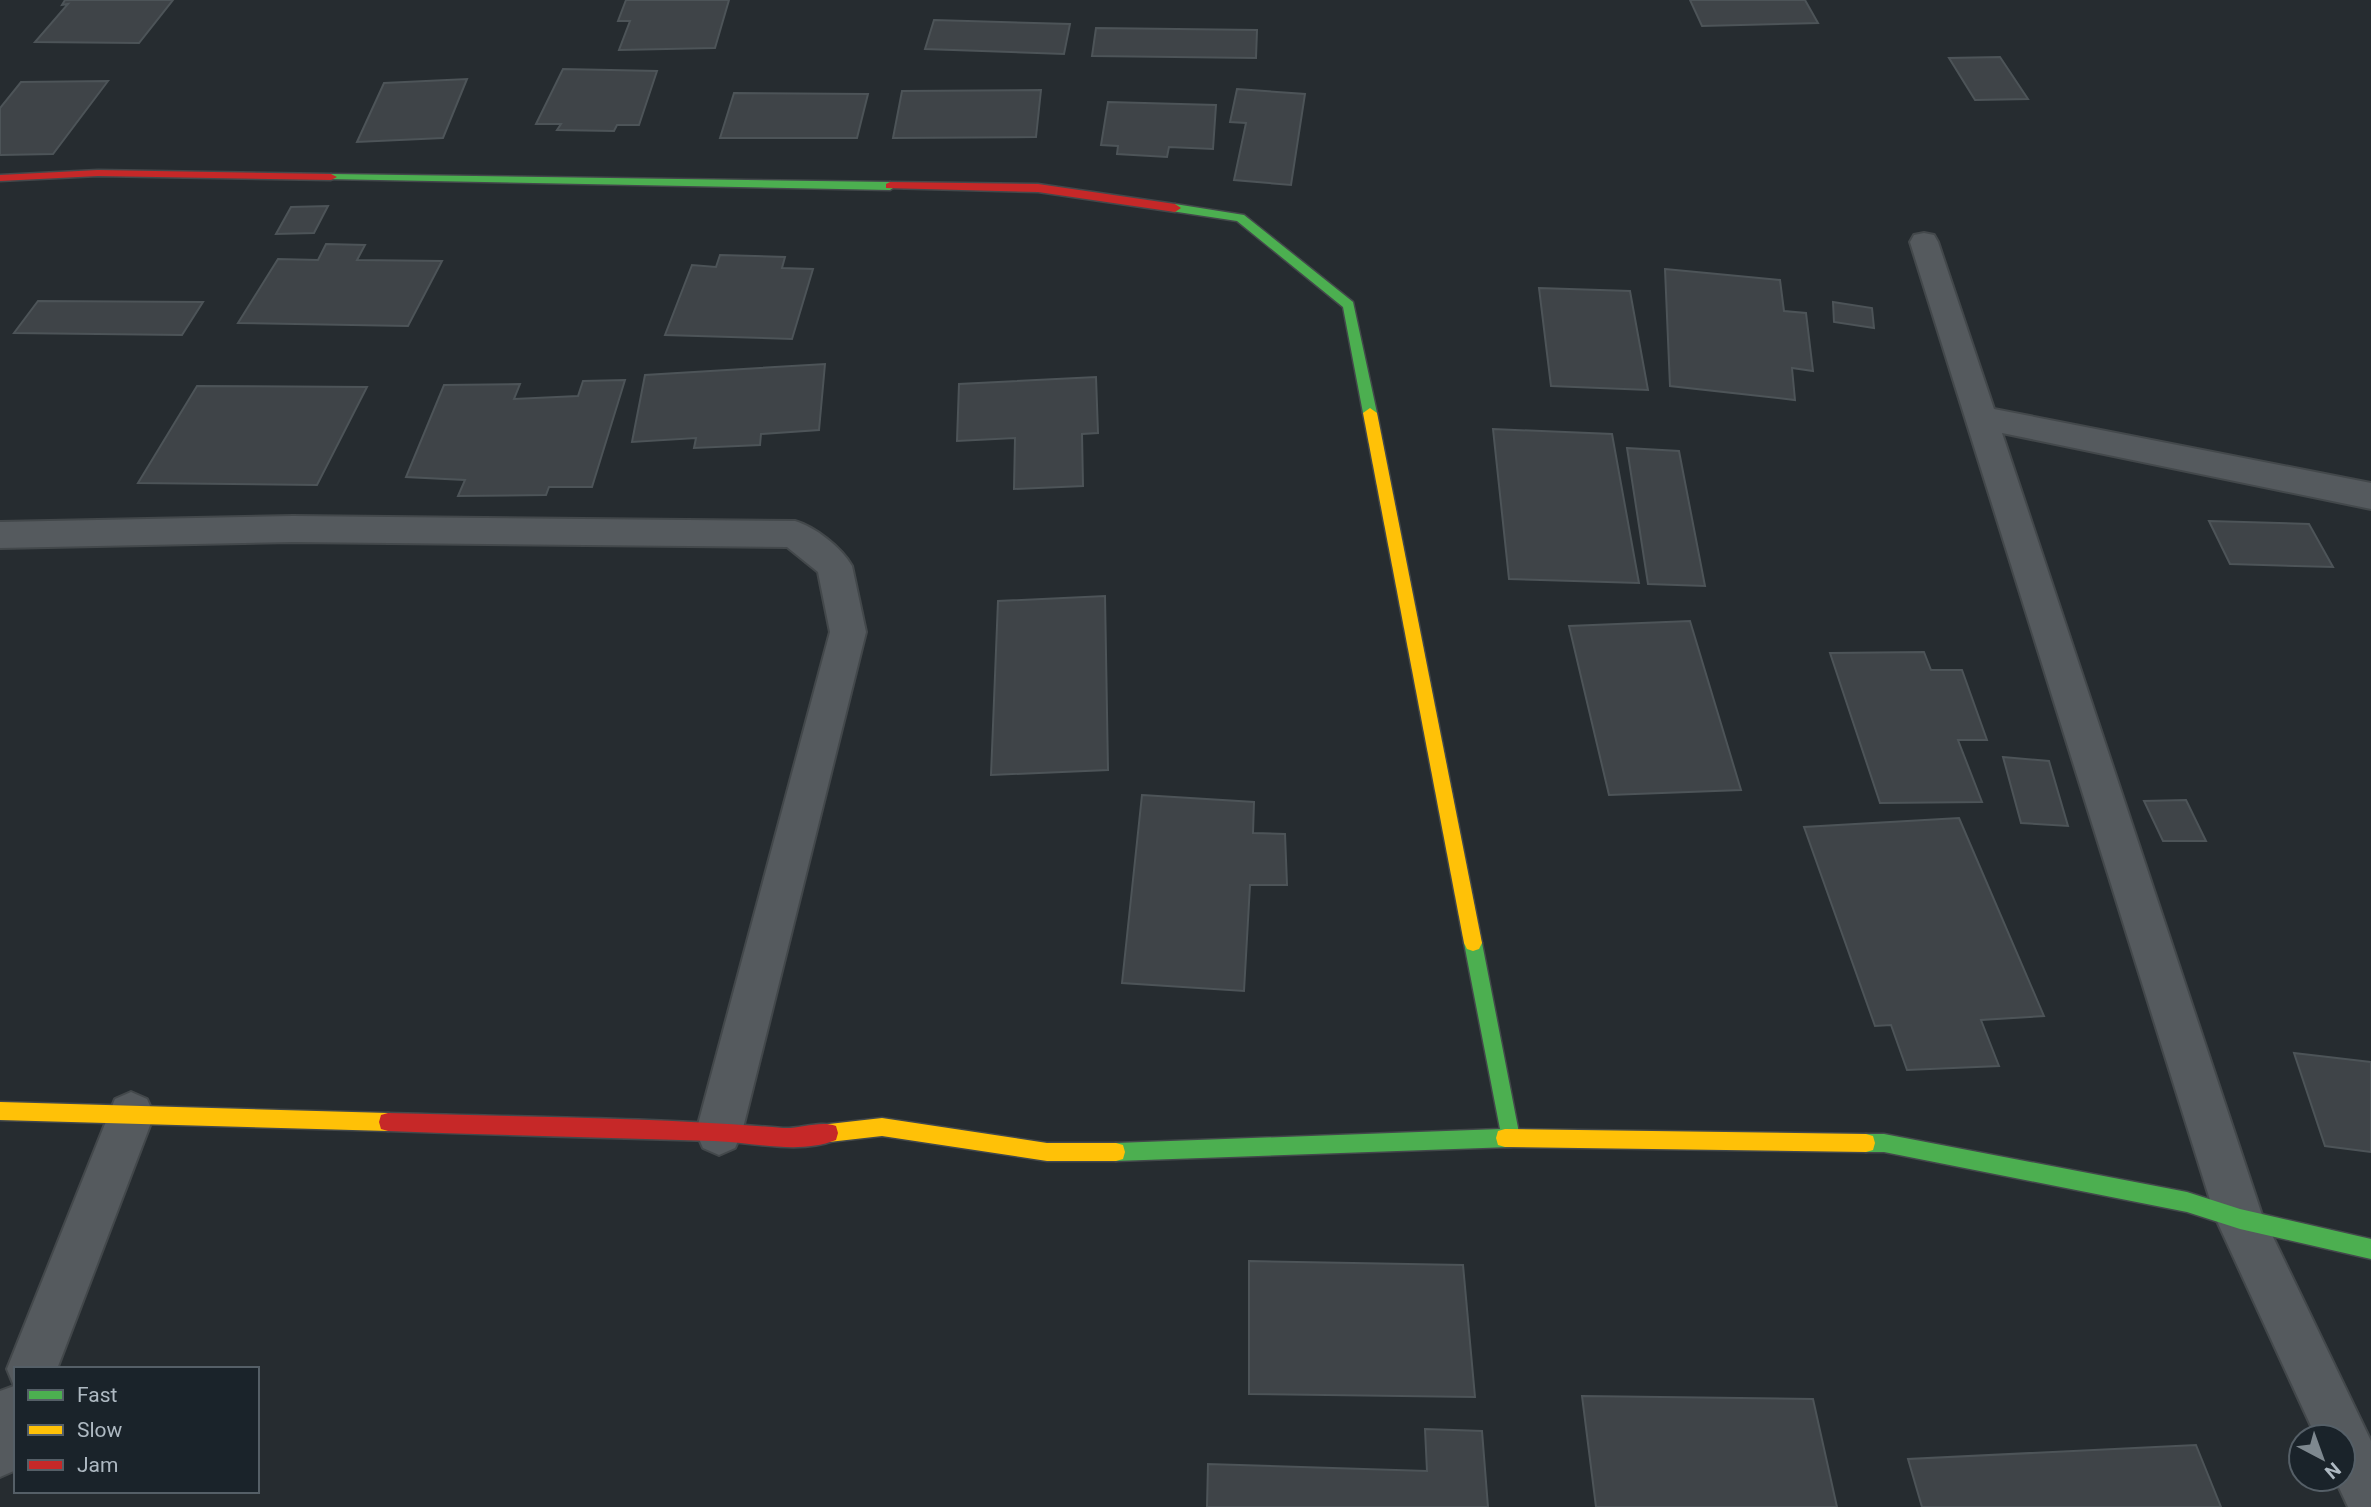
<svg xmlns="http://www.w3.org/2000/svg" width="2371" height="1507" font-family="Roboto,sans-serif">
  <style>
    .building { fill: #3f4448; stroke: #4d5458; stroke-width: 2 }
    .lines { fill: none; stroke-linecap: round; stroke-linejoin: round }
    .street-casing { stroke: #43484b; stroke-width: 4 }
    .fast-casing { stroke: #43484b; stroke-width: 3 }
    .slow-casing { stroke: #43484b; stroke-width: 3 }
    .jam-casing { stroke: #43484b; stroke-width: 3 }
    .street { fill: #555a5e; fill-rule: evenodd }
    .fast { fill: #4caf50; fill-rule: evenodd }
    .slow { fill: #ffc107; fill-rule: evenodd }
    .jam { fill: #c62828; fill-rule: evenodd }
  </style>
  <rect width="100%" height="100%" fill="#262c30"/>
  <g class="building">
    <path d="M 65,0 L 173,0 L 139,43 L 35,42 L 68,4 L 62,5 Z"/>
    <path d="M 626,0 L 729,0 L 715,48 L 619,50 L 630,21 L 618,21 Z"/>
    <path d="M 1690,0 L 1805,0 L 1818,23 L 1702,26 Z"/>
    <path d="M 934,20 L 1070,24 L 1064,54 L 925,49 Z"/>
    <path d="M 1096,28 L 1257,30 L 1256,58 L 1092,56 Z"/>
    <path d="M 2000,57 L 2028,99 L 1975,100 L 1949,58 Z"/>
    <path d="M 563,69 L 657,71 L 639,125 L 617,125 L 614,131 L 557,130 L 561,124 L 536,124 Z"/>
    <path d="M 467,79 L 443,138 L 357,142 L 384,83 Z"/>
    <path d="M 108,81 L 53,154 L 0,155 L 0,108 L 21,82 Z"/>
    <path d="M 1237,89 L 1305,94 L 1291,185 L 1234,180 L 1246,123 L 1230,122 Z"/>
    <path d="M 1041,90 L 1036,137 L 893,138 L 902,91 Z"/>
    <path d="M 734,93 L 868,94 L 857,138 L 720,138 Z"/>
    <path d="M 1108,102 L 1216,105 L 1213,149 L 1169,147 L 1167,157 L 1117,154 L 1118,146 L 1101,145 Z"/>
    <path d="M 328,206 L 314,233 L 276,234 L 291,207 Z"/>
    <path d="M 326,244 L 365,245 L 357,260 L 442,261 L 408,326 L 238,323 L 278,259 L 318,260 Z"/>
    <path d="M 720,255 L 785,257 L 782,268 L 813,269 L 792,339 L 665,335 L 692,265 L 716,267 Z"/>
    <path d="M 1665,269 L 1780,280 L 1784,311 L 1806,313 L 1813,371 L 1792,368 L 1795,400 L 1670,386 Z"/>
    <path d="M 1539,288 L 1630,291 L 1648,390 L 1551,386 Z"/>
    <path d="M 38,301 L 203,302 L 182,335 L 14,333 Z"/>
    <path d="M 1833,302 L 1872,308 L 1874,328 L 1834,322 Z"/>
    <path d="M 825,364 L 819,430 L 761,434 L 760,445 L 694,448 L 696,438 L 632,442 L 645,375 Z"/>
    <path d="M 1096,377 L 1098,433 L 1082,434 L 1083,486 L 1014,489 L 1015,438 L 957,441 L 959,384 Z"/>
    <path d="M 625,380 L 592,487 L 549,487 L 546,495 L 458,496 L 465,480 L 406,477 L 444,385 L 520,384 L 514,399 L 578,396 L 583,381 Z"/>
    <path d="M 197,386 L 367,387 L 317,485 L 138,483 Z"/>
    <path d="M 1493,429 L 1612,434 L 1639,583 L 1509,579 Z"/>
    <path d="M 1627,448 L 1679,451 L 1705,586 L 1648,584 Z"/>
    <path d="M 2209,521 L 2309,524 L 2333,567 L 2230,564 Z"/>
    <path d="M 1105,596 L 1108,770 L 991,775 L 998,601 Z"/>
    <path d="M 1690,621 L 1741,790 L 1609,795 L 1569,626 Z"/>
    <path d="M 1924,652 L 1931,670 L 1962,670 L 1987,740 L 1958,740 L 1982,802 L 1880,803 L 1830,653 Z"/>
    <path d="M 2003,757 L 2049,761 L 2068,826 L 2021,823 Z"/>
    <path d="M 1142,795 L 1254,802 L 1253,833 L 1285,834 L 1287,885 L 1250,885 L 1244,991 L 1122,983 Z"/>
    <path d="M 2186,800 L 2206,841 L 2163,841 L 2144,801 Z"/>
    <path d="M 1959,818 L 2044,1016 L 1981,1020 L 1999,1066 L 1907,1070 L 1891,1025 L 1875,1026 L 1804,827 Z"/>
    <path d="M 2294,1053 L 2371,1062 L 2371,1152 L 2325,1146 Z"/>
    <path d="M 1249,1261 L 1463,1265 L 1475,1397 L 1249,1394 Z"/>
    <path d="M 1582,1396 L 1813,1399 L 1837,1507 L 1596,1507 Z"/>
    <path d="M 1425,1429 L 1482,1431 L 1488,1507 L 1207,1507 L 1208,1464 L 1427,1471 Z"/>
    <path d="M 2196,1445 L 2221,1507 L 1922,1507 L 1908,1459 Z"/>
  </g>
  <g class="lines">
    <defs>
      <g id="street">
        <path d="M 1924,233 L 1934,235 L 1938,242 L 1994,409 L 2371,483 L 2371,509 L 2002,433 L 2261,1212 L 2371,1441 L 2371,1507 L 2348,1507 L 2335,1479 L 2343,1479 L 2343,1437 L 2316,1437 L 2216,1219 L 1910,242 L 1914,235 Z"/>
        <path d="M 293,516 L 795,521 C 815,527 841,547 852,566 L 866,632 L 742,1132 L 735,1148 L 719,1155 L 703,1148 L 696,1132 L 830,632 L 818,572 L 787,547 L 293,542 L 0,548 L 0,522 Z"/>
        <path d="M 131,1092 L 147,1099 L 154,1115 L 57,1369 L 16,1369 L 16,1470 L 0,1477 L 0,1391 L 14,1386 L 7,1369 L 115,1099 Z"/>
      </g>
      <g id="fast">
        <path d="M 331,174 L 890,182 L 896,186 L 890,190 L 327,179 L 325,177 Z"/>
        <path d="M 1175,204 L 1244,215 L 1353,302 L 1377,413 L 1375,416 L 1370,418 L 1363,413 L 1343,307 L 1237,221 L 1171,211 L 1169,208 Z"/>
        <path d="M 1473,935 L 1479,937 L 1482,943 L 1520,1138 L 1518,1145 L 1511,1147 L 1116,1161 L 1109,1159 L 1107,1152 L 1109,1145 L 1116,1143 L 1500,1129 L 1464,943 L 1467,937 Z"/>
        <path d="M 1866,1134 L 1884,1134 L 2187,1192 L 2240,1209 L 2371,1239 L 2371,1259 L 2240,1229 L 2187,1212 L 1884,1152 L 1866,1152 L 1859,1150 L 1857,1143 L 1859,1136 Z"/>
      </g>
      <g id="slow">
        <path d="M 1370,408 L 1377,413 L 1482,943 L 1479,949 L 1473,951 L 1467,949 L 1464,943 L 1363,413 Z"/>
        <path d="M 0,1102 L 388,1113 L 395,1115 L 397,1122 L 395,1129 L 388,1131 L 0,1120 Z"/>
        <path d="M 882,1118 L 1047,1143 L 1116,1143 L 1123,1145 L 1125,1152 L 1123,1159 L 1116,1161 L 1047,1161 L 882,1136 L 829,1142 L 822,1140 L 820,1133 L 822,1126 L 829,1124 Z"/>
        <path d="M 1505,1129 L 1866,1134 L 1873,1136 L 1875,1143 L 1873,1150 L 1866,1152 L 1505,1147 L 1498,1145 L 1496,1138 L 1498,1131 Z"/>
      </g>
      <g id="jam">
        <path d="M 98,170 L 331,174 L 337,177 L 331,180 L 98,176 L 0,181 L 0,175 Z"/>
        <path d="M 890,182 L 1038,184 L 1175,204 L 1181,208 L 1175,212 L 1038,192 L 886,188 L 886,184 Z"/>
        <path d="M 388,1113 C 520,1117 652,1117 783,1128 C 800,1129 820,1120 836,1126 L 838,1133 L 836,1140 C 798,1155 753,1142 714,1141 C 605,1138 497,1135 388,1131 L 381,1129 L 379,1122 L 381,1115 Z"/>
      </g>
    </defs>
    <use href="#street" class="street-casing"/>
    <use href="#fast" class="fast-casing"/>
    <use href="#slow" class="slow-casing"/>
    <use href="#jam" class="jam-casing"/>
    <use href="#street" class="street"/>
    <use href="#fast" class="fast"/>
    <use href="#slow" class="slow"/>
    <use href="#jam" class="jam"/>
  </g>
  <rect x="14" y="1367" width="245" height="126" fill="#1a232a" stroke="#555f67" stroke-width="2"/>
  <rect x="28" y="1390" width="35" height="10" fill="#4caf50" stroke="#555f67" stroke-width="2"/>
  <text x="77" y="1402" font-size="21" fill="#aeb9c2">Fast</text>
  <rect x="28" y="1425" width="35" height="10" fill="#ffc107" stroke="#555f67" stroke-width="2"/>
  <text x="77" y="1437" font-size="21" fill="#aeb9c2">Slow</text>
  <rect x="28" y="1460" width="35" height="10" fill="#c62828" stroke="#555f67" stroke-width="2"/>
  <text x="77" y="1472" font-size="21" fill="#aeb9c2">Jam</text>
  <g transform="translate(2322 1458) rotate(139)"><circle r="33" fill="#1a232a" stroke="#555f67" stroke-width="2"/>
  <path d="M0-5L12 26L0 18L-12 26Z" fill="#7e888f"/>
  <text y="-10" font-size="19" font-weight="bold" text-anchor="middle" fill="#aeb9c2">N</text>
  </g>
</svg>
